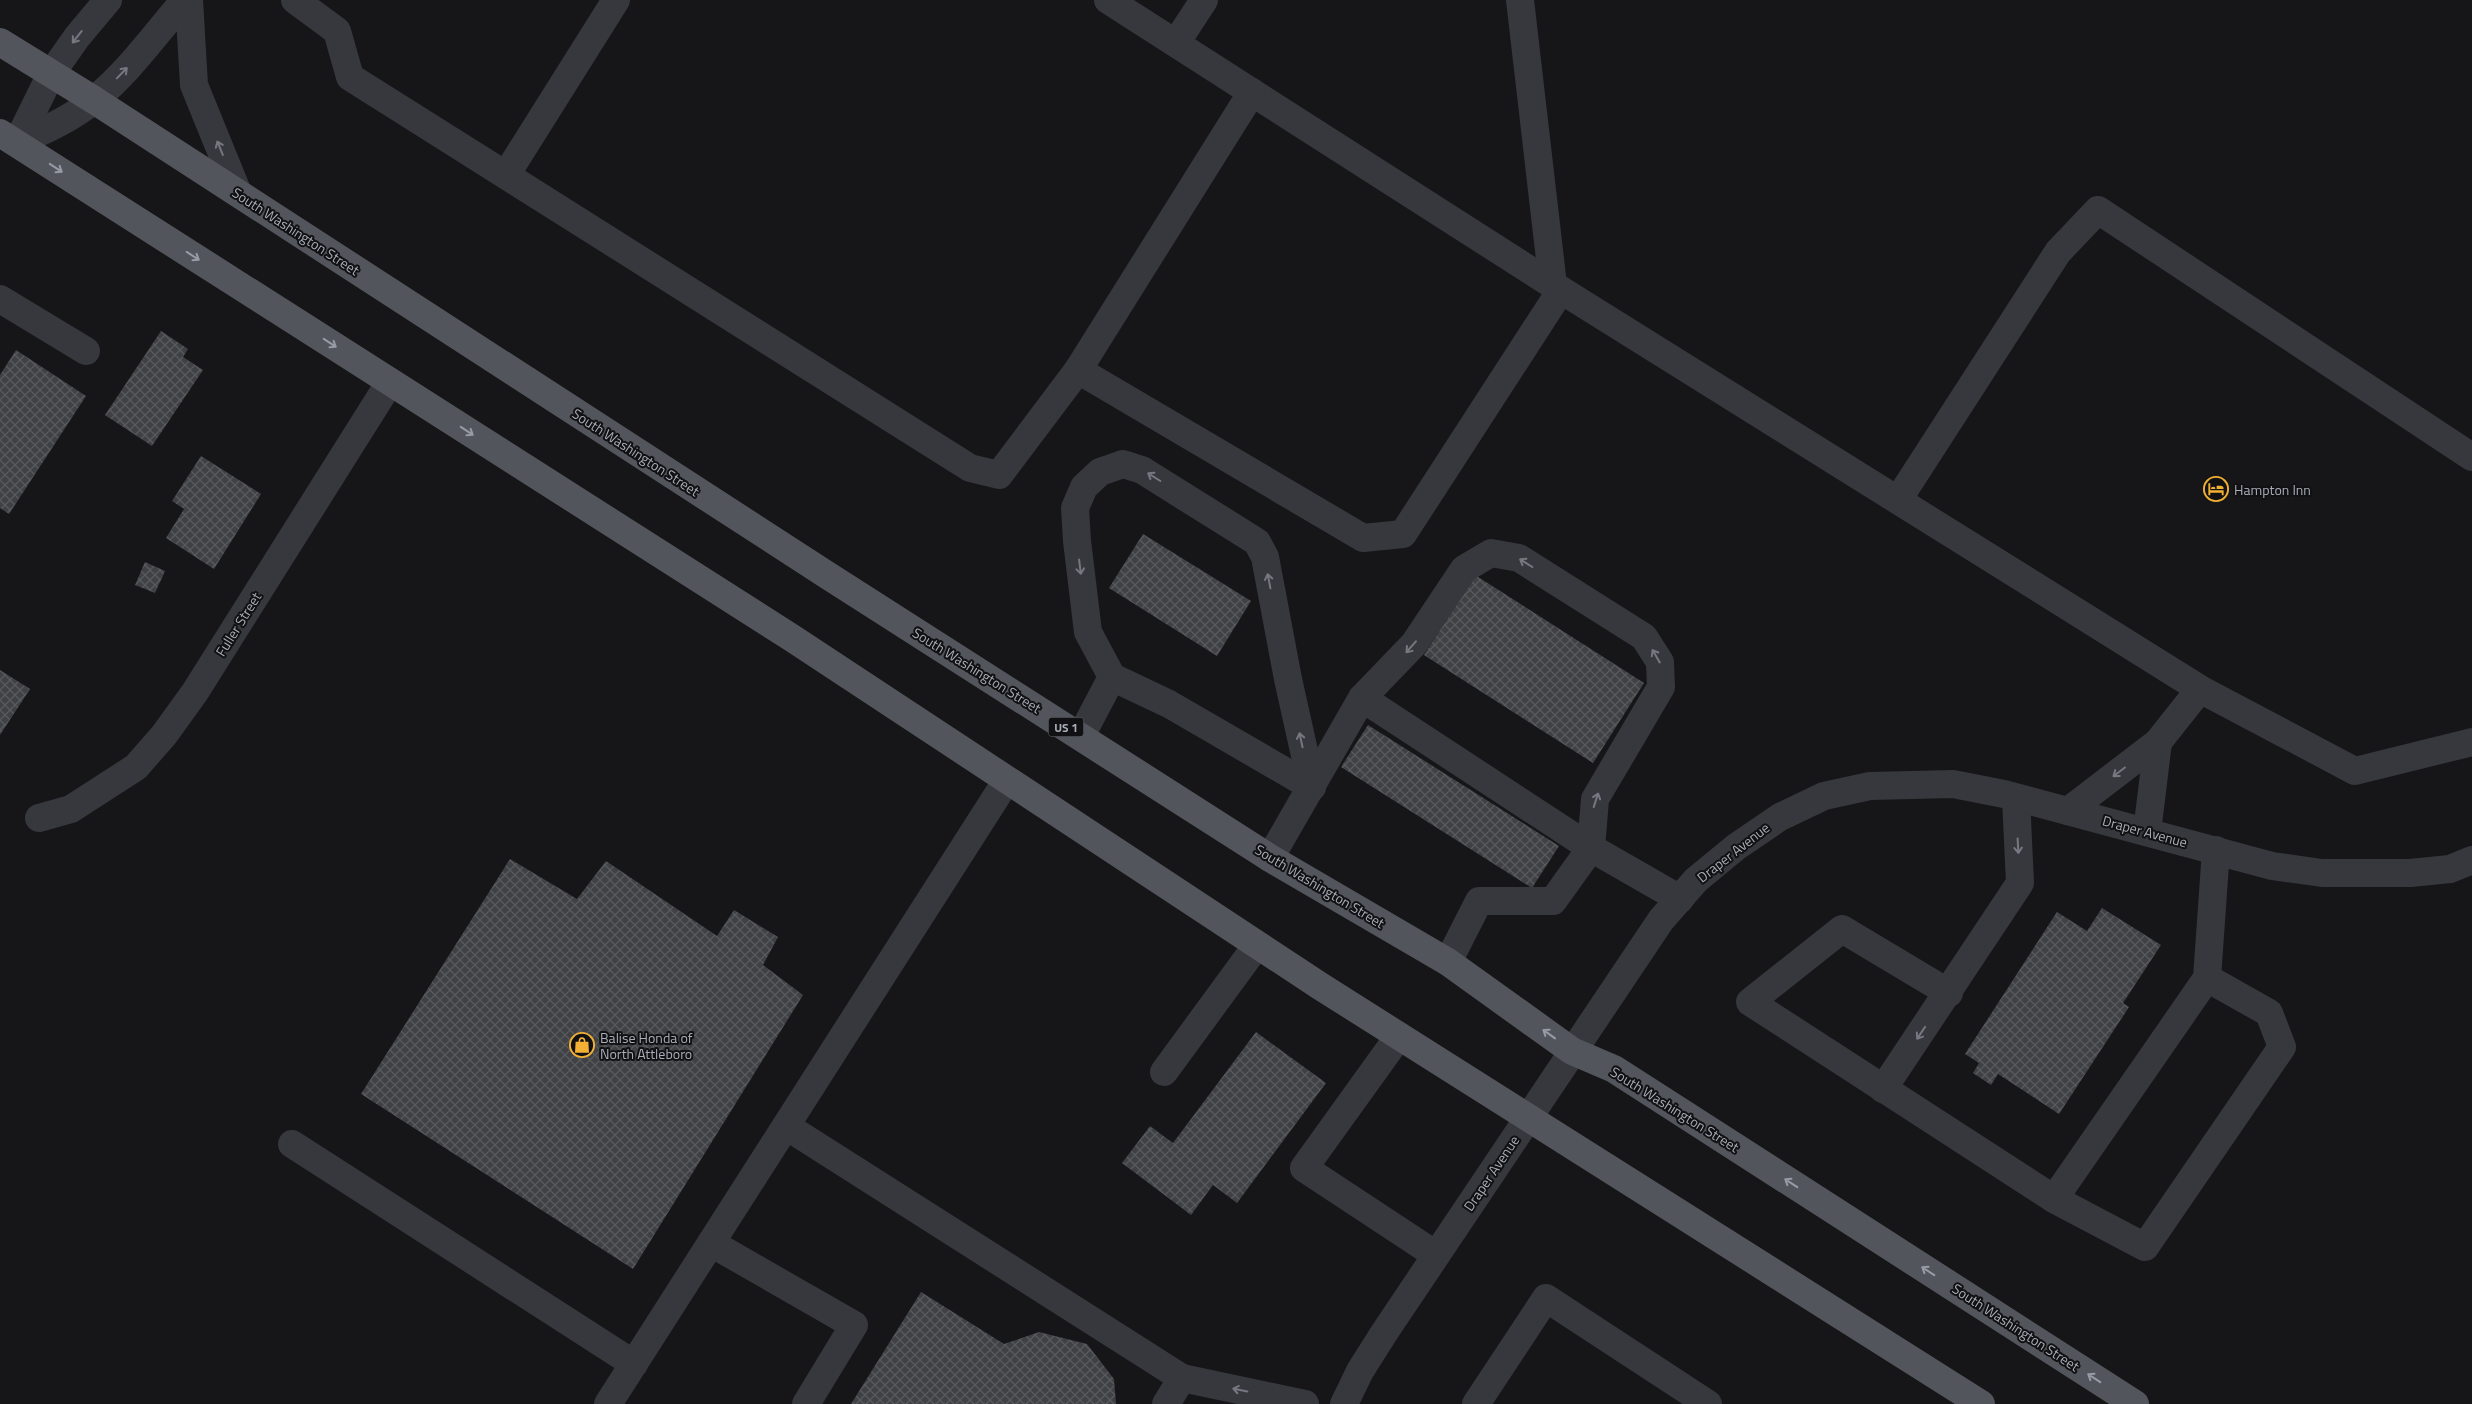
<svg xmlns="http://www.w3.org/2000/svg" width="2472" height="1404" font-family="'Titillium Web',sans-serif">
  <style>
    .building { fill: url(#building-cross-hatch) }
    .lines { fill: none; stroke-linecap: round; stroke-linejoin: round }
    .minor { stroke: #37383d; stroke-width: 28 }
    .major { stroke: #53555c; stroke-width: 28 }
    .oneway { stroke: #757881 }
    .oneway2 { stroke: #979ba6 }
    .labels { text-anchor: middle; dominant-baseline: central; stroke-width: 4; stroke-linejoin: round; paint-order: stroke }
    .shield { fill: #111113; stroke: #7b7e86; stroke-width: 1 }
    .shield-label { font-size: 12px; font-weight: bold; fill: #a8adb8 }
    .street-label { font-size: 14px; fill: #a8adb8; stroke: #111113 }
    .poi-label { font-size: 14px; fill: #a8adb8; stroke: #111113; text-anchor: start }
  </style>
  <defs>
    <pattern id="building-cross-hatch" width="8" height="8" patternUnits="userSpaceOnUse" patternTransform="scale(1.25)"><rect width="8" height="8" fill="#404145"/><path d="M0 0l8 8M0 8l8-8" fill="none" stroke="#595a5e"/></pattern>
  </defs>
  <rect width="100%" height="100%" fill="#161618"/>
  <g class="building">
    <path d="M 161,331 L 188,349 L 183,357 L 203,370 L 152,446 L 105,415 Z"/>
    <path d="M 16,350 L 86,396 L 9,514 L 0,508 L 0,375 Z"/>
    <path d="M 201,456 L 261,494 L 214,569 L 166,538 L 184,509 L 172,501 Z"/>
    <path d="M 1143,534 L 1251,601 L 1217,656 L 1109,588 Z"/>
    <path d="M 145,562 L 165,571 L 155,593 L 135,585 Z"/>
    <path d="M 1475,575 L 1644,683 L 1593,763 L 1424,655 Z"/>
    <path d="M 0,670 L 30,689 L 0,735 Z"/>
    <path d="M 1368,725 L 1559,846 L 1532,888 L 1341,767 Z"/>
    <path d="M 510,859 L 577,899 L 606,861 L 717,936 L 734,910 L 778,937 L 763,965 L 803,995 L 633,1269 L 361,1094 Z"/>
    <path d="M 2102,908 L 2161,945 L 2123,1003 L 2129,1007 L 2059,1114 L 1998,1074 L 1991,1085 L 1973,1073 L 1979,1063 L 1965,1054 L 2057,912 L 2087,931 Z"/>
    <path d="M 1256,1032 L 1326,1083 L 1237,1203 L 1213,1185 L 1191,1215 L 1122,1163 L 1150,1126 L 1173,1143 Z"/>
    <path d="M 921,1292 L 1004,1344 L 1039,1332 L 1087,1344 L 1114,1379 L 1116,1404 L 851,1404 Z"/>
  </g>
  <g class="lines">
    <g class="minor">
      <path d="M 108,0 L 77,37 L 51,74 L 17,143 C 43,131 71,119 94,100 C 129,72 156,33 185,0"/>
      <path d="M 189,0 L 194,85 L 238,193"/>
      <path d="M 295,0 L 337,31 L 350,77 L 970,468 L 999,475 L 1078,370 L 1363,538 L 1403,534 L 1561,290"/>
      <path d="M 1108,0 L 1553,285 L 2200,689 L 2355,771 L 2472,742"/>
      <path d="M 1520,0 L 1553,285"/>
      <path d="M 1176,43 L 1204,0"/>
      <path d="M 506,175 L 616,0"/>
      <path d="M 0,299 L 86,351"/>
      <path d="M 1078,370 L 1252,92"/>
      <path d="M 1898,500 L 2058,252 L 2098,210 L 2472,457"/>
      <path d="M 1112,677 L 1088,632 L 1077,541 L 1075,508 L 1084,487 L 1100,472 L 1123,464 L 1142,470 L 1257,542 L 1265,557 L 1288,679 L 1312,787"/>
      <path d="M 1362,698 L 1591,848 L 1680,899"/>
      <path d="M 1081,736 L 1112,677 L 1169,704 L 1312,787"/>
      <path d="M 2068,811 L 2158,742 L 2200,689"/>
      <path d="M 39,818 L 71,809 L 136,767 L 164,735 L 195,692 L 390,382"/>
      <path d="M 2147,832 L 2158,742"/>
      <path d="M 1270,858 L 1362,698 L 1414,644 L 1464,569 L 1491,553 L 1519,558 L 1644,637 L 1660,662 L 1661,687 L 1595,799 L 1591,848 L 1553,901 L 1479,901 L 1448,962"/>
      <path d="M 1949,993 L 1842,929 L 1750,1002 L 2054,1199 L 2207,978 L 2216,850"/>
      <path d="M 1399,1036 L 1304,1168 L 1436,1255"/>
      <path d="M 1164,1072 L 1257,945"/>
      <path d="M 1883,1089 L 2020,883 L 2016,798"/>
      <path d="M 786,1126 L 1182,1378 L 1166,1404"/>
      <path d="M 292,1144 L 634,1364"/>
      <path d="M 2054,1199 L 2145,1247 L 2282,1047 L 2269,1013 L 2207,978"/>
      <path d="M 711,1243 L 854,1325 L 806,1404"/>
      <path d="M 1182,1378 L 1305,1404"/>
      <path d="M 608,1404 L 1007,780"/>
      <path d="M 1344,1404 L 1360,1371 L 1384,1333 L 1661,920 L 1696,880 L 1736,847 L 1780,817 L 1824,796 L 1870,786 L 1953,784 L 2004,794 L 2272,866 L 2322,873 L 2410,873 L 2450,869 L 2472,860"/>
      <path d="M 1476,1404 L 1546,1298 L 1708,1404"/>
    </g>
    <g class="major">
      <path d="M 0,42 L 94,100 L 827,575 L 1270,858 L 1448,962 L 1572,1051 L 1614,1069 L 2135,1404"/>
      <path d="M 0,133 L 792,638 L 1320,986 L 1981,1404"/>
    </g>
  </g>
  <defs><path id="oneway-shaft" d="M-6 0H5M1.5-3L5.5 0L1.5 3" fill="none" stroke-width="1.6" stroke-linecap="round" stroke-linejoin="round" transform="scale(1.25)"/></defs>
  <g class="oneway">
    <use href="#oneway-shaft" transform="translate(77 37) rotate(128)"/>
    <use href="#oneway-shaft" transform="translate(122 73) rotate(-46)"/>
    <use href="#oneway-shaft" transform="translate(220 148) rotate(-112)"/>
    <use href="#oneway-shaft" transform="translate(1154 477) rotate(-148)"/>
    <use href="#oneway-shaft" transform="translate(1526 563) rotate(-148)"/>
    <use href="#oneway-shaft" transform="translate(1080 567) rotate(83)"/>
    <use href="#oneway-shaft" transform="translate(1269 581) rotate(-101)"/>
    <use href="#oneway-shaft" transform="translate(1411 647) rotate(131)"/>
    <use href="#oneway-shaft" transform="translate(1656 656) rotate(-120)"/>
    <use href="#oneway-shaft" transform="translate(1301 740) rotate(-102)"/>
    <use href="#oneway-shaft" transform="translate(2119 772) rotate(143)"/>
    <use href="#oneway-shaft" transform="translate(1596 800) rotate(-72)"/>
    <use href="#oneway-shaft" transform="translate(2018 846) rotate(87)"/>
    <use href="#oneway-shaft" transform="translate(1921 1033) rotate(124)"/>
    <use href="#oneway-shaft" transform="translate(1240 1390) rotate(-168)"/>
  </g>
  <g class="oneway2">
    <use href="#oneway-shaft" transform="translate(56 168) rotate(33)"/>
    <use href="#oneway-shaft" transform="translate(193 256) rotate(33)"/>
    <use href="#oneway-shaft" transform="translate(330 343) rotate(33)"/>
    <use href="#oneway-shaft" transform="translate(467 431) rotate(33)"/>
    <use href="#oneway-shaft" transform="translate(1549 1034) rotate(-144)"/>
    <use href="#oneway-shaft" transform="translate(1791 1183) rotate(-147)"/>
    <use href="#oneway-shaft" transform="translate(1928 1271) rotate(-147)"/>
    <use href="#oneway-shaft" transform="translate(2094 1378) rotate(-147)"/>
  </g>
  <defs>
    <symbol id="hotel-ring" viewBox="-11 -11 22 22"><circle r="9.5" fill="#111113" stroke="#f2b134" stroke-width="1.5"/><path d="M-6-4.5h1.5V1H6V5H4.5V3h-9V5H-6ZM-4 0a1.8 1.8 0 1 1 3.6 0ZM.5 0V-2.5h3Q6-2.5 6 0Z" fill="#f2b134"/></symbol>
    <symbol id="shop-ring" viewBox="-11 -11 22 22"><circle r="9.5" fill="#111113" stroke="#f2b134" stroke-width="1.5"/><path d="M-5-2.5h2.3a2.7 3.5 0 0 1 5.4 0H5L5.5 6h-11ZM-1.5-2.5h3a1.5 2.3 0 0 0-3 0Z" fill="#f2b134"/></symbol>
  </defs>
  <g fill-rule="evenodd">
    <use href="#hotel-ring" x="2202" y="475" width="28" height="28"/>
    <use href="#shop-ring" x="568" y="1031" width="28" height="28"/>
  </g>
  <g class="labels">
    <rect class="shield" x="1048.5" y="717.5" width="35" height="19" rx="4"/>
    <g class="shield-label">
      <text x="1066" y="727">US 1</text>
    </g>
    <g class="street-label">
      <text transform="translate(296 231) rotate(33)">South Washington Street</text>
      <text transform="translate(636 452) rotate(33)">South Washington Street</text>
      <text transform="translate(238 624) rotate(-58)">Fuller Street</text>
      <text transform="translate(977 670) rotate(32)">South Washington Street</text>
      <text transform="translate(2145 831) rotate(15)">Draper Avenue</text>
      <text transform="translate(1733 852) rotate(-38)">Draper Avenue</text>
      <text transform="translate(1320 886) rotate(31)">South Washington Street</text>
      <text transform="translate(1675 1109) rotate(32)">South Washington Street</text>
      <text transform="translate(1491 1173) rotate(-56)">Draper Avenue</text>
      <text transform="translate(2016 1327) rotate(33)">South Washington Street</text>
    </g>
    <g class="poi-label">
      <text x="2234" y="489">Hampton Inn</text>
      <text x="600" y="1037">Balise Honda of<tspan x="600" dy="16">North Attleboro</tspan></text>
    </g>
  </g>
</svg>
